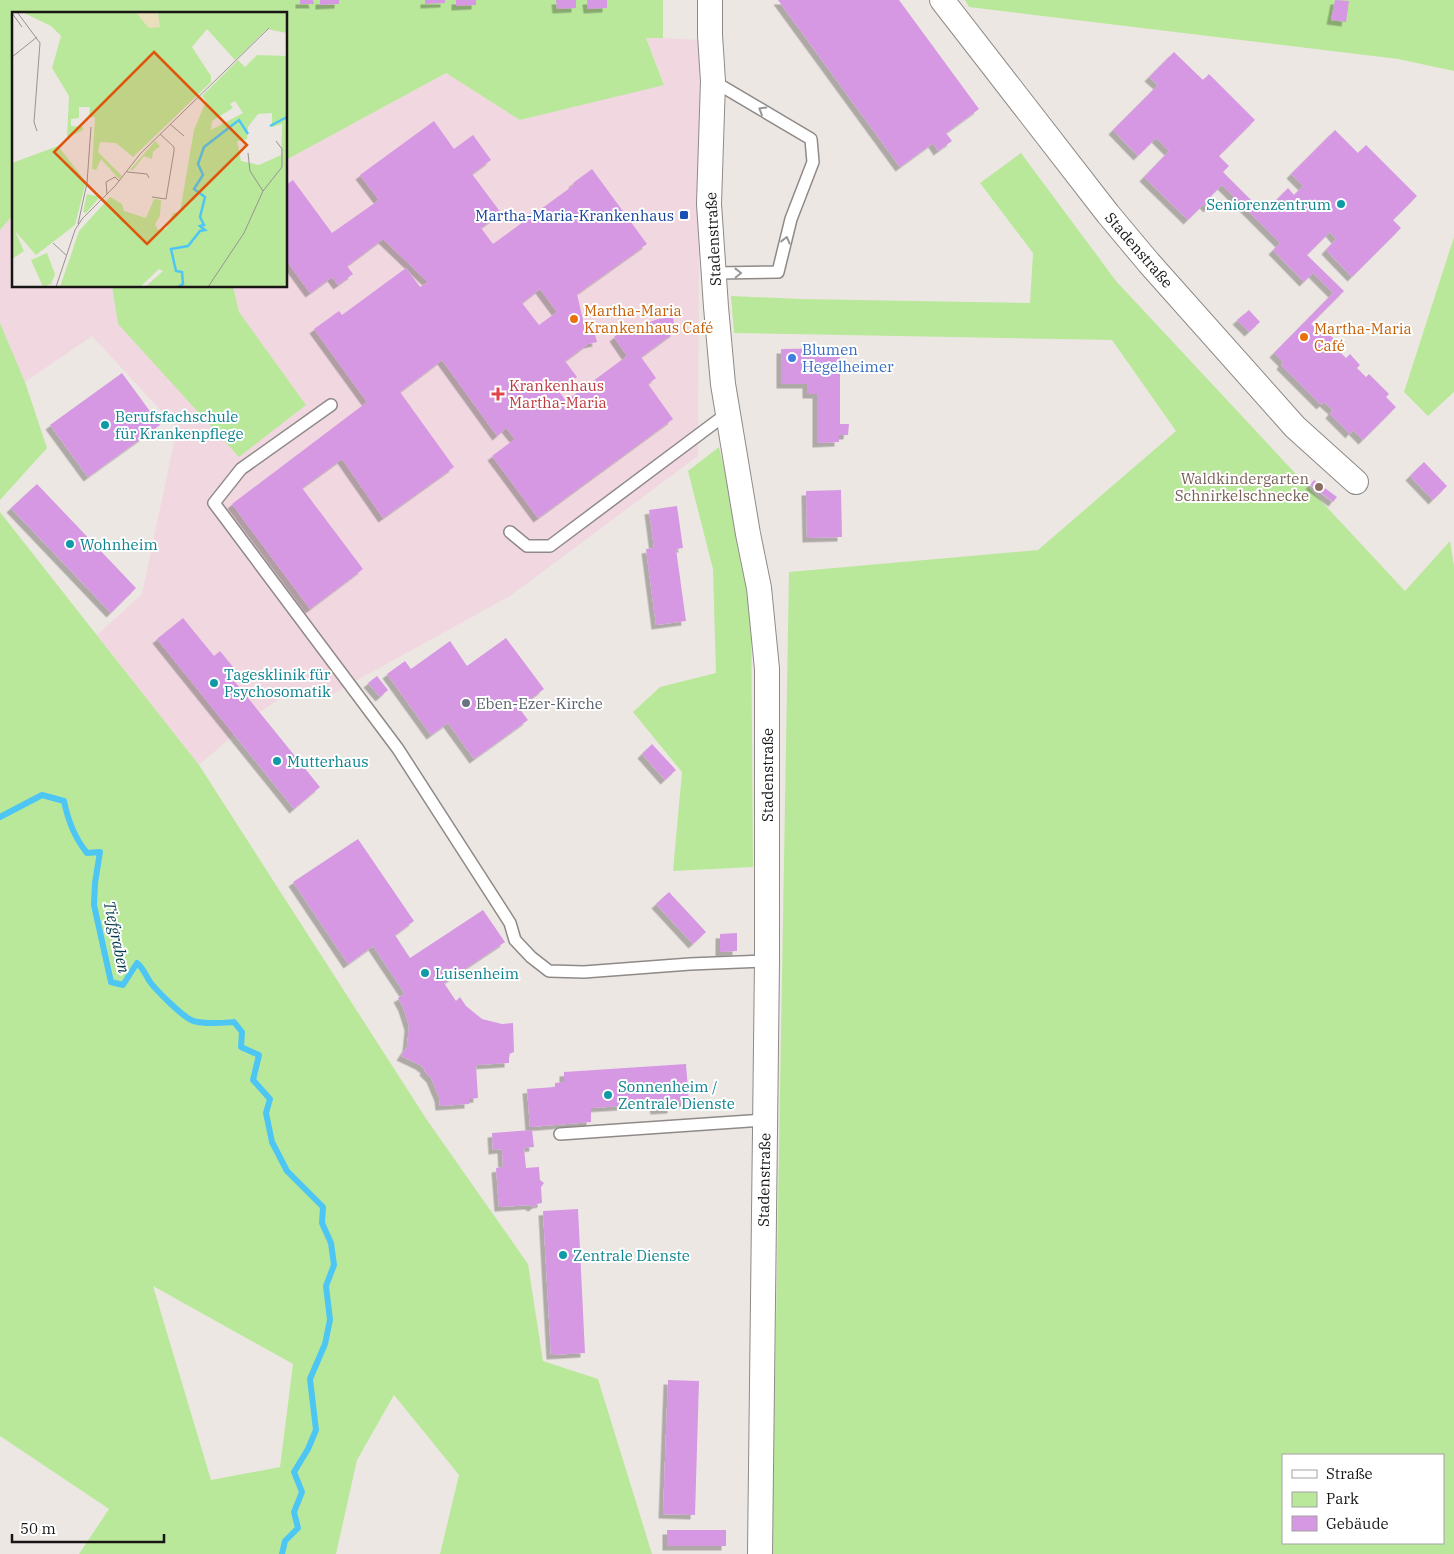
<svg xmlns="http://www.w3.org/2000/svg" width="1454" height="1554" font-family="'IBM Plex Serif',serif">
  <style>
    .medical { fill: #f0d7e0 }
    .green { fill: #bae89a; fill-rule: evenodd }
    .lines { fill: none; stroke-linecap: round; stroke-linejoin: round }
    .stream { stroke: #4ec6f4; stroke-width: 6 }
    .building { fill: #d698e3; fill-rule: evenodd; filter: url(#shadow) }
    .service-casing { stroke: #8f8a87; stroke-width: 14 }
    .minor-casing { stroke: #8f8a87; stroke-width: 26 }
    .service { stroke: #fff; stroke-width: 11 }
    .minor { stroke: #fff; stroke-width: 24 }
    .oneway { stroke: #979696 }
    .culture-dot { fill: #0f9aa8; stroke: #fff; stroke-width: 2 }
    .transit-dot { fill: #1a4fb4; stroke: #fff; stroke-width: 2 }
    .food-dot { fill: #e8710a; stroke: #fff; stroke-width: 2 }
    .shop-dot { fill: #3f7fe0; stroke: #fff; stroke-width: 2 }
    .health-dot { fill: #e0444e; stroke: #fff; stroke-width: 2 }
    .education-dot { fill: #8d6e63; stroke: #fff; stroke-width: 2 }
    .worship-dot { fill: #6b7280; stroke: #fff; stroke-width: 2 }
    .labels { text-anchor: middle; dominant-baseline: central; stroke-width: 4; stroke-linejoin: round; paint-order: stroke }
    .culture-label { font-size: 15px; fill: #0d838f; stroke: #fff; text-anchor: start }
    .transit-label { font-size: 15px; fill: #164399; stroke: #fff; text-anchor: end }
    .street-label { font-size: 15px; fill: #181615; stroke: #fff }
    .food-label { font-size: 15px; fill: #c56008; stroke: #fff; text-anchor: start }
    .shop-label { font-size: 15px; fill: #366cbe; stroke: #fff; text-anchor: start }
    .health-label { font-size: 15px; fill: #be3a42; stroke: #fff; text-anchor: start }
    .education-label { font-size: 15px; fill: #785e54; stroke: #fff; text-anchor: end }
    .worship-label { font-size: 15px; fill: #5b616d; stroke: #fff; text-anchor: start }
    .water-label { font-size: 16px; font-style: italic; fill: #063d4f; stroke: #fff }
    .inset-river { fill: none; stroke: #4ec6f4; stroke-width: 2.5 }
    .inset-road { fill: none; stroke: #989391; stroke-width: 1 }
    .view { fill: #de560c; fill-opacity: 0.15; stroke: #de560c; stroke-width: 2.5 }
    .inset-edge { fill: none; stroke: #181615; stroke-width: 2.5 }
  </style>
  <defs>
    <filter id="shadow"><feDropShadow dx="-4.5" dy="4.5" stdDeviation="0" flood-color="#0004"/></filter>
  </defs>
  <rect width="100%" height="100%" fill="#ede7e4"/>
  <path class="medical" d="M 646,37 L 700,40 L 698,456 L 510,596 L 334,693 L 293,690 L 260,712 L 199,765 L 97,635 L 142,594 L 177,428 L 92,336 L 25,382 L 0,323 L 0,230 L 14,214 L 14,286 L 112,286 L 118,324 L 306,405 L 239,312 L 233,286 L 286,286 L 286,160 L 446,73 L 520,120 L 664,84 Z"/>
  <g class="green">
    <path d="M 0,0 L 663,0 L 663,38 L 646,38 L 664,85 L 520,120 L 446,73 L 286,160 L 286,14 L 14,14 L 14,214 L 0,230 Z"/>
    <path d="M 965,0 L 1454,0 L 1454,71 L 1398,59 L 969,7 Z"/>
    <path d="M 1021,153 L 1116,281 L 1405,591 L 1450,541 L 1454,566 L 1454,1554 L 772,1554 L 789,572 L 1038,550 L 1176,431 L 1112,340 L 734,333 L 731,296 L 800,299 L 1030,303 L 1033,253 L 980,183 ZM 1283,1455 L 1443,1455 L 1443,1543 L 1283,1543 Z"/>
    <path d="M 1454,237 L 1454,392 L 1428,416 L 1404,392 Z"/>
    <path d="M 112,286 L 233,286 L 239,312 L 306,405 L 239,457 L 118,324 Z"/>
    <path d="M 0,323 L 25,382 L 47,448 L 0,500 Z"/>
    <path d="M 719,447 L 751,586 L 753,867 L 673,871 L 682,772 L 633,712 L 660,687 L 716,673 L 713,569 L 688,471 Z"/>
    <path d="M 0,512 L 199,765 L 427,1120 L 528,1264 L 543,1361 L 598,1379 L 652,1554 L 440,1554 L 459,1475 L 394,1395 L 357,1460 L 336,1554 L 79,1554 L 109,1509 L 0,1436 ZM 153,1286 L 293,1364 L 280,1467 L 211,1480 Z"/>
  </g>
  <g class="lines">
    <path class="stream" d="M 0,817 L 42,795 L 64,801 C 68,821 74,837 87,853 L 100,852 L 95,883 L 94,905 L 111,982 L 123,985 L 137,963 C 144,969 145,974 150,982 C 157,991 181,1015 191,1020 C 201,1025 222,1023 234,1022 L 242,1032 L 241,1047 L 259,1055 L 253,1080 L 270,1099 L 266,1113 L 272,1142 L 287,1171 L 323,1207 L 322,1223 L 331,1243 L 334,1265 L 326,1286 L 330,1320 L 325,1344 L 310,1379 L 316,1430 L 308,1449 L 294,1472 L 302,1492 L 294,1512 L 298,1528 L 285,1541 L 282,1554"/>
  </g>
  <g class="building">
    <path d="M 300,0 L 313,0 L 314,4 L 300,4 Z"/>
    <path d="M 320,0 L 339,0 L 339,4 L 320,5 Z"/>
    <path d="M 425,0 L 445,0 L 445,3 L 425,4 Z"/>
    <path d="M 456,0 L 476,0 L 476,5 L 456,6 Z"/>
    <path d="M 556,0 L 576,0 L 576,8 L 557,9 Z"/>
    <path d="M 587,0 L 607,0 L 607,8 L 588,9 Z"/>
    <path d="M 778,0 L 899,0 L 979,109 L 946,133 L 952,141 L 938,151 L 933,143 L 900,167 Z"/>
    <path d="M 1335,0 L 1349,1 L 1346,22 L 1331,20 Z"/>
    <path d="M 1174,52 L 1203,80 L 1209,74 L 1255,120 L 1219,156 L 1229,166 L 1223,172 L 1264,213 L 1288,188 L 1294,195 L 1303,186 L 1291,174 L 1335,130 L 1358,153 L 1366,145 L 1417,196 L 1393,220 L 1401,228 L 1352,277 L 1326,250 L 1336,239 L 1330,232 L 1307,255 L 1344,291 L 1311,324 L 1316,328 L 1320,325 L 1340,345 L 1336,348 L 1346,358 L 1350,354 L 1360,365 L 1357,368 L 1366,377 L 1369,374 L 1389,394 L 1386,397 L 1396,407 L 1363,440 L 1353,430 L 1350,434 L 1330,414 L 1333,410 L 1324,402 L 1321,405 L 1281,365 L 1283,362 L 1274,353 L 1333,293 L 1313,273 L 1304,282 L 1273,250 L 1280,243 L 1222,185 L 1210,197 L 1214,201 L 1208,208 L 1204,204 L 1188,220 L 1144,177 L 1169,151 L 1156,138 L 1138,156 L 1113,130 L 1158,85 L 1149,77 Z"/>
    <path d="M 434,121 L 454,149 L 473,135 L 491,160 L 472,174 L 501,213 L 481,228 L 493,244 L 574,185 L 573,183 L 592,169 L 647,244 L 577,294 L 586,333 L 594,331 L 597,342 L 588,344 L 565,361 L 577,377 L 558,390 L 566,401 L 627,356 L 614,337 L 622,331 L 623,332 L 658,319 L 673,317 L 675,332 L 641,357 L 656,378 L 648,384 L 673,419 L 538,518 L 492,456 L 515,439 L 506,428 L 497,436 L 442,360 L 400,392 L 454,467 L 383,518 L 342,459 L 302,488 L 363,569 L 310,609 L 232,504 L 367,402 L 314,329 L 339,311 L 342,315 L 406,268 L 420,287 L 428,282 L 383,239 L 347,266 L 353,274 L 338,285 L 332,277 L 310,293 L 286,260 L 286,185 L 293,180 L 332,233 L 379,200 L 360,175 ZM 540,289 L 557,312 L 539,325 L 522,303 Z"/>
    <path d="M 1249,310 L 1260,322 L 1249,332 L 1237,320 Z"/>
    <path d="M 840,348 L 840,424 L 849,424 L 848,435 L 839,435 L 839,442 L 817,443 L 817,394 L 807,394 L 807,384 L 781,384 L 781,349 Z"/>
    <path d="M 122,373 L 160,425 L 88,477 L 50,425 Z"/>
    <path d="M 1424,462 L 1447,486 L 1433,500 L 1410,476 Z"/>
    <path d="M 1314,480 L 1337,497 L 1333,502 L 1310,485 Z"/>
    <path d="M 37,484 L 136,588 L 111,613 L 11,508 Z"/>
    <path d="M 841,490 L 842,537 L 807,538 L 806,491 Z"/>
    <path d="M 677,506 L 683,548 L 676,549 L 686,621 L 656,625 L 646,549 L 654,548 L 649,510 Z"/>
    <path d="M 183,618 L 214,656 L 220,651 L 233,667 L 227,672 L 320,787 L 294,809 L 157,639 Z"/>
    <path d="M 506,638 L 544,689 L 519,708 L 528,720 L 474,759 L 448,723 L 431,735 L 387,674 L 405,661 L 411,669 L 450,641 L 467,666 Z"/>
    <path d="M 377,676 L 388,690 L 380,697 L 368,683 Z"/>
    <path d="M 652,744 L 676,770 L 665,780 L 642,754 Z"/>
    <path d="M 358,839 L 414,921 L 395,935 L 410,958 L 483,910 L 505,942 L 444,983 L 456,1001 L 460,997 L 466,1006 L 482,1019 L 502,1024 L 513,1023 L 514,1052 L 509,1054 L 509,1063 L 476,1065 L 478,1098 L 469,1099 L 469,1104 L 440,1106 L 439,1097 L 431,1078 L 424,1071 L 425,1069 L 420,1065 L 401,1056 L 407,1047 L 409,1026 L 403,1007 L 398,998 L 405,994 L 373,946 L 348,964 L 293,882 Z"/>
    <path d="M 669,892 L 706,932 L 693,944 L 656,904 Z"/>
    <path d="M 737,933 L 737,951 L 720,952 L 720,934 Z"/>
    <path d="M 686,1064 L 689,1102 L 672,1103 L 672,1109 L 655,1110 L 654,1104 L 591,1108 L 591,1122 L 530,1127 L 527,1089 L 555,1087 L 555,1083 L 564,1082 L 564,1072 Z"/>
    <path d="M 532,1130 L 534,1147 L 524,1148 L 526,1168 L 539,1167 L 540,1180 L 544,1183 L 541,1187 L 542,1203 L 537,1204 L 533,1207 L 529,1205 L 499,1207 L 496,1168 L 503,1167 L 502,1149 L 493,1150 L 492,1133 Z"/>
    <path d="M 578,1209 L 585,1353 L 551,1355 L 543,1211 Z"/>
    <path d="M 668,1380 L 699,1381 L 695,1515 L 663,1514 Z"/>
    <rect x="667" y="1530" width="59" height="16"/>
  </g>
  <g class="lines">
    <defs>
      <g id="service">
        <path d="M 713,81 L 811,139 L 813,162 L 791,219 L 778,272 L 715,273"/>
        <path d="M 331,405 L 241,469 L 214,503 L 398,749 L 510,923 L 515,940 L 531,957 L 549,971 L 584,972 L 690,964 L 767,961"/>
        <path d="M 510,532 L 527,546 L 550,546 L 729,412"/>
        <path d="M 560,1134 L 765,1120"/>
      </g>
      <g id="minor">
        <path d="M 710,0 L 710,35 L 713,81 L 709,204 L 716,307 L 723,384 L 748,534 L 759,588 L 767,669 L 767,961 L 760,1554"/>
        <path d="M 942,0 L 1108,214 L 1149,263 L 1295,427 L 1356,482"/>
      </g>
    </defs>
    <use href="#service" class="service-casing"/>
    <use href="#minor" class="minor-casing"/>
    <use href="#service" class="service"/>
    <use href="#minor" class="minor"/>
  </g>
  <defs><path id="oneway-chevron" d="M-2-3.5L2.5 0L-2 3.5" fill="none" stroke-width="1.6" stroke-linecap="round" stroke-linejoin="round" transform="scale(1.25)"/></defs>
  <g class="oneway">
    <use href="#oneway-chevron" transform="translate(762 110) rotate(-149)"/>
    <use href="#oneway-chevron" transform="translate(786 240) rotate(-76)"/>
    <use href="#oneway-chevron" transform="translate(738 273) rotate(-1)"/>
  </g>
  <g class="culture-dot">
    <circle cx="1341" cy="204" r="5"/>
    <circle cx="105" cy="425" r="5"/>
    <circle cx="70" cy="544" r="5"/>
    <circle cx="214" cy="683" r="5"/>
    <circle cx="277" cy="761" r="5"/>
    <circle cx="425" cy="973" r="5"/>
    <circle cx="608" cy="1095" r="5"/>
    <circle cx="563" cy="1255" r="5"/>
  </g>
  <rect class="transit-dot" x="679" y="210" width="10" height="10" rx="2.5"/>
  <g class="food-dot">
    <circle cx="574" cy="319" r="5"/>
    <circle cx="1304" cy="337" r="5"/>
  </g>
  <circle class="shop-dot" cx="792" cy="358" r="5"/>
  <path class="health-dot" d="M495.5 386.5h5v5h5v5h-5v5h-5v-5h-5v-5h5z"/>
  <circle class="education-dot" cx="1319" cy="487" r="5"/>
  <circle class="worship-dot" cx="466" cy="703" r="5"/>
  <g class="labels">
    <g class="culture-label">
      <text x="1331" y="204" text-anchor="end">Seniorenzentrum</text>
      <text x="115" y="416">Berufsfachschule<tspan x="115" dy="17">für Krankenpflege</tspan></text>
      <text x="80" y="544">Wohnheim</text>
      <text x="224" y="674">Tagesklinik für<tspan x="224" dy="17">Psychosomatik</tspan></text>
      <text x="287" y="761">Mutterhaus</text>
      <text x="435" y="973">Luisenheim</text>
      <text x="618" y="1086">Sonnenheim /<tspan x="618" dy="17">Zentrale Dienste</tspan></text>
      <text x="573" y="1255">Zentrale Dienste</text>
    </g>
    <g class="transit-label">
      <text x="674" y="215">Martha-Maria-Krankenhaus</text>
    </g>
    <g class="street-label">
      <text transform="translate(713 239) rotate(-93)">Stadenstraße</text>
      <text transform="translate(1139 250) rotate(49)">Stadenstraße</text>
      <text transform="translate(767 775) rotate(-90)">Stadenstraße</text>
      <text transform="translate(764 1180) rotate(-89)">Stadenstraße</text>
    </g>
    <g class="food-label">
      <text x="584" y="310">Martha-Maria<tspan x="584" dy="17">Krankenhaus Café</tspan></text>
      <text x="1314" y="328">Martha-Maria<tspan x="1314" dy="17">Café</tspan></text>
    </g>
    <g class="shop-label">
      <text x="802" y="349">Blumen<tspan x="802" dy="17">Hegelheimer</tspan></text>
    </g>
    <g class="health-label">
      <text x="509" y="385">Krankenhaus<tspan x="509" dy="17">Martha-Maria</tspan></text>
    </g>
    <g class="education-label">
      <text x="1309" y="478">Waldkindergarten<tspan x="1309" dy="17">Schnirkelschnecke</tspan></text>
    </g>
    <g class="worship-label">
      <text x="476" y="703">Eben-Ezer-Kirche</text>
    </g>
    <g class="water-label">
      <text transform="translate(117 937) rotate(78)">Tiefgraben</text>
    </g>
  </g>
  <g transform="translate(12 12)">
    <rect width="275" height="275" fill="#ede7e4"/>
    <path d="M 10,0 L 124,0 L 137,16 L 143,0 L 275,0 L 275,21 L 255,17 L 223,48 L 195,17 L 180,35 L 199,64 L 199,70 L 121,145 L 104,131 L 88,130 L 86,140 L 110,164 L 107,167 L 89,147 L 84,158 L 80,157 L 83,105 L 77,105 L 78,95 L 67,95 L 67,106 L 59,107 L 59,114 L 71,115 L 71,118 L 55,126 L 57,84 L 40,56 L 49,24 L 39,14 ZM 245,43 L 275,44 L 275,275 L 133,275 L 151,259 L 147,257 L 128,275 L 48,275 L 67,219 L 98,185 L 110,192 L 112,199 L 134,206 L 142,187 L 149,188 L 148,204 L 143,212 L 146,218 L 154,217 L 161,201 L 168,200 L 182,118 L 194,89 L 190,84 L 226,48 L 233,55 ZM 223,89 L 231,101 L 199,118 L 200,109 L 221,96 L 218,92 ZM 260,101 L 260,115 L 270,112 L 269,143 L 247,153 L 229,149 L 225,129 L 235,127 L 236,115 L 246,102 ZM 143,129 L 148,134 L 141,140 L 140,147 L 132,144 L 121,158 L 118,158 ZM 46,134 L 74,170 L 63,213 L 24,243 L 3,219 L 12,239 L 0,247 L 0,151 ZM 75,182 L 88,185 L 74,201 L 71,200 ZM 35,241 L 43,262 L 39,272 L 31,275 L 19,248 Z" fill="#bae89a" fill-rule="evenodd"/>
    <path d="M 124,0 L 146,1 L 148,15 L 137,16 Z" fill="#e9dfba"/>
    <path class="inset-river" d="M 258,114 L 275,105M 166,275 L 171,272 L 170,260 L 164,259 L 159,237 L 176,234 L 188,219 L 193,218 L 188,214 L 192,213 L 188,205 L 193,185 L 182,177 L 191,163 L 186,152 L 192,135 L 227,108 L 236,122"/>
    <path class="inset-road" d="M 5,0 L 28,31 L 22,110 L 25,119M 0,1 L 10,15M 0,45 L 25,25M 158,112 L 172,124M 236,141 L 238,159 L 251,179M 115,160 L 135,162 L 137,166M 95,182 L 94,170 L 103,165 L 107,169M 140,185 L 154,187 L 162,139 L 162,135 L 148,122M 66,212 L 75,171 L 79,115M 41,231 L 55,244M 44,275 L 63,218 L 70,207 L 103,174 L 129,141 L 257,16M 196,275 L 232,221 L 251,179 L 270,155 L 270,137 L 264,129"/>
    <path class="view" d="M 142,40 L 235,133 L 135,232 L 42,140 Z"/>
    <rect width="275" height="275" class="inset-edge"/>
  </g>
  <rect x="1282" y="1454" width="162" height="90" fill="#ffffff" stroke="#a3a2a1"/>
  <rect x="1292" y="1470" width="25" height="8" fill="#ffffff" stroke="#a3a2a1"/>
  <text x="1326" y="1479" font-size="15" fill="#181615">Straße</text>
  <rect x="1292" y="1492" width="25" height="15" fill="#bae89a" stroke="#a3a2a1"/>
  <text x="1326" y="1504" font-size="15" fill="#181615">Park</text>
  <rect x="1292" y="1516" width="25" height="15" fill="#d698e3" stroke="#a3a2a1"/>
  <text x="1326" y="1529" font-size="15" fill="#181615">Gebäude</text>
  <path d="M12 1534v8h152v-8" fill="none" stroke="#181615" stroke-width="2.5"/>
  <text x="20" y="1534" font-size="15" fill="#181615" stroke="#ffffff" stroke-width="4" paint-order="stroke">50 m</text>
</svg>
